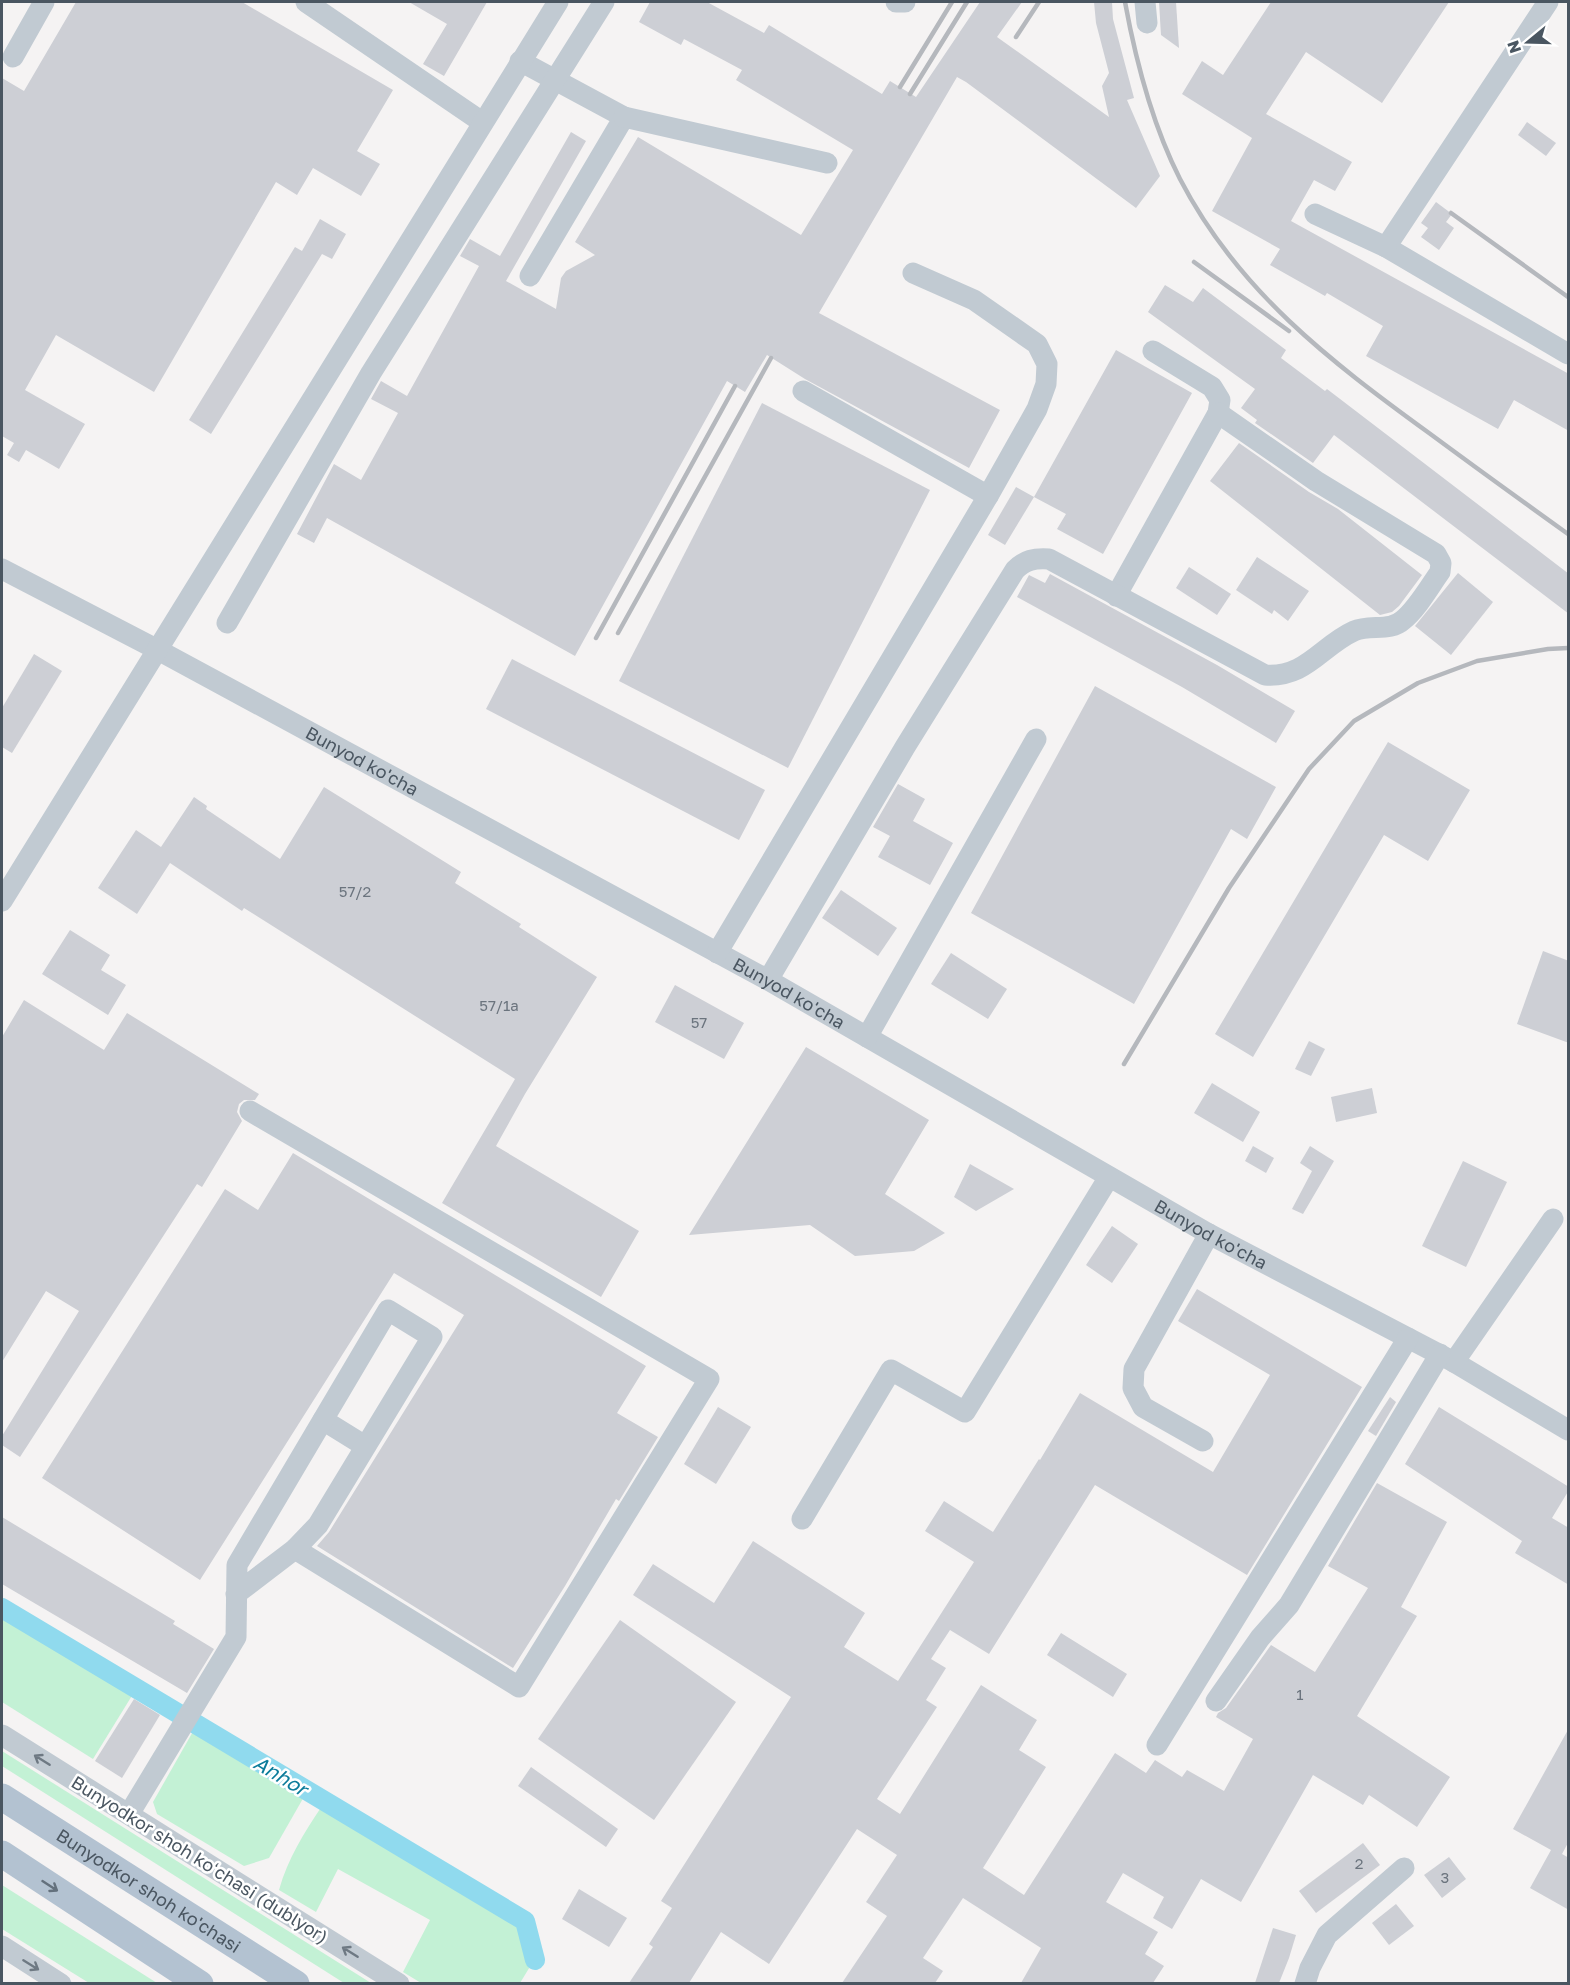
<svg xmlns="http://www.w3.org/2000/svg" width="1570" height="1985" font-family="'Golos Text',sans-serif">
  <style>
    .green { fill: #c3f1d5 }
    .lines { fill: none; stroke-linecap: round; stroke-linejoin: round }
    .canal { stroke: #90daee; stroke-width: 20 }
    .building { fill: #cdcfd5 }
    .minor { stroke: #c1cad2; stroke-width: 21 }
    .major { stroke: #b3c2d1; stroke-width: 27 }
    .rail { stroke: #b5b8bd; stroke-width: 4.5 }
    .oneway { stroke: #6e7983 }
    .oneway2 { stroke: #64717d }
    .labels { text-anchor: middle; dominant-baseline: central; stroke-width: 5; stroke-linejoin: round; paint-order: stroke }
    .number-label { font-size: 15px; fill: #6b747e }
    .street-label { font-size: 18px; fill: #4a5661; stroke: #fff }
    .water-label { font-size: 20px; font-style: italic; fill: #0c7c9b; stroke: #fff }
  </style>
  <rect width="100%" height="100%" fill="#f5f3f3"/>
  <g class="green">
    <path d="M 2,1613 L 133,1694 L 93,1759 L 2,1702 Z"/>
    <path d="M 195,1728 L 305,1795 L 269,1858 L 244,1866 L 157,1814 L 153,1802 Z"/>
    <path d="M 2,1751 L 371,1983 L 344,1983 L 2,1766 Z"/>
    <path d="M 322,1806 L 518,1927 L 531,1965 L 520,1983 L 421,1983 L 403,1972 L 430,1920 L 338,1869 L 316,1912 L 279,1890 C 288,1858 304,1833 322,1806 Z"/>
    <path d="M 2,1885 L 157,1983 L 89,1983 L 2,1929 Z"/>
  </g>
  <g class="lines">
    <path class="canal" d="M 2,1608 L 525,1921 L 535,1960"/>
  </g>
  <g class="building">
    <path d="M 76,2 L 242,2 L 393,90 L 357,151 L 380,164 L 361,196 L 313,168 L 297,195 L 276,182 L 154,392 L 56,335 L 25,390 L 85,424 L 59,469 L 26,450 L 19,462 L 7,455 L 14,443 L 2,436 L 2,78 L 24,91 Z"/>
    <path d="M 409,2 L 487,2 L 444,76 L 423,64 L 447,24 Z"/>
    <path d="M 650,2 L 707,2 L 764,33 L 769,25 L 882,94 L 890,81 L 916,97 L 980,2 L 1022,2 L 997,37 L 1109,117 L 1102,86 L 1109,73 L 1096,23 L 1094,2 L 1112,2 L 1113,19 L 1134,98 L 1127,100 L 1160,176 L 1136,208 L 966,82 L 957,77 L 819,313 L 1000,410 L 969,468 L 805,379 L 767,355 L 745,392 L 727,381 L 575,656 L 327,518 L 314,543 L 297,534 L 334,464 L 361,480 L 398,413 L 371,399 L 381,381 L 407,396 L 479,266 L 460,256 L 470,239 L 500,256 L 571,132 L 586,141 L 506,281 L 556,309 L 561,278 L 566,271 L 595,255 L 575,242 L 638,137 L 801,235 L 853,150 L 736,80 L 742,70 L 684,39 L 681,45 L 639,22 Z"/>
    <path d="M 1159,2 L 1176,2 L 1179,48 L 1161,35 Z"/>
    <path d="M 1271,2 L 1449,2 L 1382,103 L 1306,52 L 1266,114 L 1352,162 L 1335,191 L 1314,180 L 1291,221 L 1569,374 L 1569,431 L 1514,400 L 1498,429 L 1366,356 L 1383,326 L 1327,293 L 1325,296 L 1270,265 L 1280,249 L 1212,211 L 1252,138 L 1182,94 L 1202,61 L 1223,75 Z"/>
    <path d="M 1527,122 L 1556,143 L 1546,156 L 1518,135 Z"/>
    <path d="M 1436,202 L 1452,214 L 1446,222 L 1454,228 L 1439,250 L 1421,237 L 1428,228 L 1421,223 Z"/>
    <path d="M 320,219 L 346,234 L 332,259 L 322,254 L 211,434 L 189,420 L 295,247 L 302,251 Z"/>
    <path d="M 1165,285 L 1193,302 L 1203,288 L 1286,350 L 1281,358 L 1325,391 L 1327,389 L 1569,574 L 1569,614 L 1334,435 L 1313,463 L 1255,423 L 1257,420 L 1241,408 L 1255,389 L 1148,312 Z"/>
    <path d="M 1116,350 L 1192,393 L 1103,554 L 1057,529 L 1066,514 L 1034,497 Z"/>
    <path d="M 762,403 L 930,490 L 788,768 L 619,681 Z"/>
    <path d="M 1239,443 L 1309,492 L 1338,509 L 1422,575 L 1399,606 L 1392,612 L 1380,615 L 1210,481 Z"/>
    <path d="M 1016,487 L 1034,497 L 1005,545 L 988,535 Z"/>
    <path d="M 1257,557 L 1309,591 L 1288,621 L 1274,610 L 1272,614 L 1236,590 Z"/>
    <path d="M 1189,567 L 1231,594 L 1217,615 L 1176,588 Z"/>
    <path d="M 1458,573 L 1493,602 L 1451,655 L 1415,626 Z"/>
    <path d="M 1050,574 L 1217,665 L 1295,711 L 1276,743 L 1182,687 L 1017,597 L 1029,575 L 1045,583 Z"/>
    <path d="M 34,654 L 62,671 L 12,753 L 2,747 L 2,708 Z"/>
    <path d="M 512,659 L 765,790 L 739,840 L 486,709 Z"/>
    <path d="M 1095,686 L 1276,787 L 1247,839 L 1231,829 L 1134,1004 L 971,913 Z"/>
    <path d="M 1388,742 L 1470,790 L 1428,861 L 1384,835 L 1253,1057 L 1215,1034 Z"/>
    <path d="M 898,784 L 925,799 L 913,821 L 953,843 L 930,885 L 878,857 L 890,836 L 873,827 Z"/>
    <path d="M 324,787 L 461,872 L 455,883 L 521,924 L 519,927 L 597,977 L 525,1094 L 496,1146 L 639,1231 L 601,1297 L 442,1203 L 515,1079 L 244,908 L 242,911 L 170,863 L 137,914 L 98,888 L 136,830 L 161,847 L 194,797 L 207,806 L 206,809 L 280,859 Z"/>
    <path d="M 841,890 L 897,928 L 878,956 L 822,918 Z"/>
    <path d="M 70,930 L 110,955 L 101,970 L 126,985 L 108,1015 L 42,974 Z"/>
    <path d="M 1543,951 L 1569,961 L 1569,1043 L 1517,1024 Z"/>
    <path d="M 951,953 L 1007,989 L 988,1019 L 931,984 Z"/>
    <path d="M 675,985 L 744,1023 L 724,1059 L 655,1022 Z"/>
    <path d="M 24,1000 L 104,1050 L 127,1013 L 259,1094 L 255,1100 L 244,1100 L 239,1104 L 237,1112 L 242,1121 L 202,1187 L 197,1184 L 20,1457 L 2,1445 L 2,1436 L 79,1311 L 46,1291 L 2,1362 L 2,1037 Z"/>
    <path d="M 1309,1041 L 1325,1049 L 1311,1076 L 1295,1069 Z"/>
    <path d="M 806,1047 L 929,1120 L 885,1194 L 945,1233 L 914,1251 L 855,1256 L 810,1225 L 689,1235 Z"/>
    <path d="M 1212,1083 L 1260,1112 L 1243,1142 L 1194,1113 Z"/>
    <path d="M 1372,1088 L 1377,1113 L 1336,1122 L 1331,1097 Z"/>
    <path d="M 1253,1146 L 1274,1158 L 1266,1173 L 1245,1161 Z"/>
    <path d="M 1310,1146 L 1334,1161 L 1303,1214 L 1292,1209 L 1312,1171 L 1300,1163 Z"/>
    <path d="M 293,1153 L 646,1366 L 617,1413 L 658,1437 L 619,1501 L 616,1499 L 565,1586 L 513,1668 L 317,1546 L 329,1532 L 464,1315 L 394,1273 L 200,1580 L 42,1478 L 225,1189 L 258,1210 Z"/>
    <path d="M 1463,1161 L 1507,1182 L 1466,1267 L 1422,1246 Z"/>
    <path d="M 970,1164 L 1014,1189 L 976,1211 L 954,1197 Z"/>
    <path d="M 1112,1226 L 1138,1244 L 1112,1283 L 1086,1265 Z"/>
    <path d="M 1197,1289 L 1362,1387 L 1247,1575 L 1095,1485 L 989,1654 L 950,1630 L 931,1659 L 946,1668 L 926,1700 L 937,1707 L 877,1799 L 900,1814 L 981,1685 L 1037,1720 L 1019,1750 L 1046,1767 L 983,1868 L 1024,1895 L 1115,1753 L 1146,1773 L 1155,1760 L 1182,1777 L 1187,1770 L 1224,1791 L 1253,1739 L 1216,1717 L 1218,1713 L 1226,1708 L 1271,1645 L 1315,1672 L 1368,1588 L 1328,1566 L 1377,1483 L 1447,1522 L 1401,1607 L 1417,1616 L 1357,1716 L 1450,1777 L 1417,1827 L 1369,1795 L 1363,1805 L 1313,1775 L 1241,1902 L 1201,1879 L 1172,1929 L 1153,1918 L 1164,1897 L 1123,1873 L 1106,1902 L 1158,1932 L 1145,1954 L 1164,1966 L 1153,1983 L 1021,1983 L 1041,1948 L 963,1898 L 923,1958 L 943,1971 L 935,1983 L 842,1983 L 887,1916 L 866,1902 L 897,1855 L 857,1829 L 769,1964 L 721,1932 L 689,1983 L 629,1983 L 653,1947 L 649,1944 L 672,1908 L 661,1901 L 791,1697 L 633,1595 L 653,1564 L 714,1603 L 753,1541 L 865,1613 L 844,1647 L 898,1681 L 974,1562 L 925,1531 L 944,1501 L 993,1532 L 1039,1459 L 1040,1460 L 1080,1393 L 1213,1472 L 1270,1375 L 1178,1321 Z"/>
    <path d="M 1390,1397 L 1396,1402 L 1376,1436 L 1368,1431 Z"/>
    <path d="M 718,1407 L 751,1427 L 716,1484 L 684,1464 Z"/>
    <path d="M 1439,1407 L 1569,1487 L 1569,1490 L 1552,1518 L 1569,1528 L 1569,1585 L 1515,1553 L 1522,1541 L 1405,1464 Z"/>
    <path d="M 2,1517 L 175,1621 L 173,1624 L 214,1649 L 187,1693 L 2,1584 Z"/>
    <path d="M 620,1620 L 736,1702 L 654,1820 L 538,1739 Z"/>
    <path d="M 1061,1633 L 1127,1674 L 1113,1697 L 1047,1655 Z"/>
    <path d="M 134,1699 L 160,1715 L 122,1778 L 95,1761 Z"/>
    <path d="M 1569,1728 L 1569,1841 L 1562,1854 L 1569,1858 L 1569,1910 L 1530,1888 L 1551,1850 L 1513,1829 Z"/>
    <path d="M 531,1767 L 618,1829 L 606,1847 L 518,1786 Z"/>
    <path d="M 1363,1843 L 1380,1865 L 1316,1913 L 1299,1891 Z"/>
    <path d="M 1449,1857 L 1466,1879 L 1442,1898 L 1424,1875 Z"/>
    <path d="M 579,1889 L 627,1918 L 609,1947 L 562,1919 Z"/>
    <path d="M 1396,1904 L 1414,1926 L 1389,1945 L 1372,1923 Z"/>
    <path d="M 1273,1928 L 1296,1935 L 1289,1958 L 1279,1983 L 1255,1983 Z"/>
  </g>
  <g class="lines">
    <g class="minor">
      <path d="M 306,2 L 482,122"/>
      <path d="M 896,2 L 905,2"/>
      <path d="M 1145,2 L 1147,23"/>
      <path d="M 1548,2 L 1386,247 L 1568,354"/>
      <path d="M 13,57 L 44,2"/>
      <path d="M 520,61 L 624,117 L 530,276"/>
      <path d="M 624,117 L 827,163"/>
      <path d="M 1315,214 L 1386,247"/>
      <path d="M 803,391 L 988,496"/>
      <path id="s1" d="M 2,569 L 158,650 L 768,980 L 1209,1234 L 1454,1362 L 1568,1430"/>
      <path d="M 1116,596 L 1218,413 L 1220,400 L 1212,387 L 1153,351"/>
      <path d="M 227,623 L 371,373 L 604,2"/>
      <path d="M 2,901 L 558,2"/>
      <path d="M 717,953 L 988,496 L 1037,409 L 1046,384 L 1047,364 L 1037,344 L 974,300 L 913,273"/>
      <path d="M 768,980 L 905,747 L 1015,570 C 1025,560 1034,558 1049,559 L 1265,675 C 1306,678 1321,646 1354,631 C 1370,624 1390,632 1403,620 C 1417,609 1430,586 1440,572 L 1441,563 L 1436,554 L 1316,481 L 1218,413"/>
      <path d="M 867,1037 L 1036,739"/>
      <path d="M 250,1111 L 709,1379 L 519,1687 L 295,1549"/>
      <path d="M 1454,1362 L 1553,1219"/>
      <path d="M 323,1420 L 365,1446"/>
      <path d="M 1203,1441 L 1143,1407 L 1133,1388 L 1134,1369 L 1209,1234"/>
      <path d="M 802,1519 L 891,1370 L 965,1412 L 1109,1177"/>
      <path d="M 1216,1701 L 1260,1638 L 1289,1605 L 1440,1354"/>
      <path d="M 2,1735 L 399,1984"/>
      <path d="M 1157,1745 L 1408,1338"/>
      <path d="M 129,1814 L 236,1637 L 237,1565 L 388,1310 L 432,1337 L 318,1525 L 295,1549 L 236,1594"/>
      <path d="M 2,1946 L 61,1984"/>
      <path d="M 1305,1984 L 1310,1968 L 1327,1935 L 1404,1868"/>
    </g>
    <g class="major">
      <path id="s2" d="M 2,1797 L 296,1984"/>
      <path d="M 2,1854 L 200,1984"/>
    </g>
    <g class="rail">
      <path d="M 1125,2 C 1136,62 1152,124 1180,179 C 1238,291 1330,361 1429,433 C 1475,467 1522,501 1568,534"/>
      <path d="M 1016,37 L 1039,2"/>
      <path d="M 900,87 L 952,2"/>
      <path d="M 910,94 L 967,2"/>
      <path d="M 1451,213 L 1568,297"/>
      <path d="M 1194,262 L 1289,331"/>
      <path d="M 618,633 L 771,358"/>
      <path d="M 596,638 L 735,386"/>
      <path d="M 1124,1064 L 1229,888 L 1309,769 L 1354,721 L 1418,683 L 1477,661 L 1548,649 L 1568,648"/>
    </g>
  </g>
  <defs><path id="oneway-shaft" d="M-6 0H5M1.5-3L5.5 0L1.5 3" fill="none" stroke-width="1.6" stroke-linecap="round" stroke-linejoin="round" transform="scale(1.5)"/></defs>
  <g class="oneway">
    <use href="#oneway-shaft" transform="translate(42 1760) rotate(-148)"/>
    <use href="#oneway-shaft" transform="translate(350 1952) rotate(-148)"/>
    <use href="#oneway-shaft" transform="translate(31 1965) rotate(32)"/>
  </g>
  <use class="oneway2" href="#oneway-shaft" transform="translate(50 1886) rotate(33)"/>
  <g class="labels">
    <g class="number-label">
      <text x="355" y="891">57/2</text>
      <text x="499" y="1005">57/1a</text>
      <text x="699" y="1022">57</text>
      <text x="1300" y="1694">1</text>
      <text x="1359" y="1863">2</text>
      <text x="1445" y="1877">3</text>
    </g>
    <g class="street-label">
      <text stroke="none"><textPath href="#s1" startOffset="408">Bunyod ko'cha</textPath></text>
      <text stroke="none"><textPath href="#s1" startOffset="894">Bunyod ko'cha</textPath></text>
      <text stroke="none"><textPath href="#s1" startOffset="1380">Bunyod ko'cha</textPath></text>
      <text transform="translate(200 1859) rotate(32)">Bunyodkor shoh koʻchasi (dublyor)</text>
      <text stroke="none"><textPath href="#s2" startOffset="174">Bunyodkor shoh ko'chasi</textPath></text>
    </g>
    <g class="water-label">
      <text transform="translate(281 1775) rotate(31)">Anhor</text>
    </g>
  </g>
  <rect width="1570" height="1985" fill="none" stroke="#4a5661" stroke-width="6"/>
  <g transform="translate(1528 42) rotate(251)" stroke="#ffffff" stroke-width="4.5" paint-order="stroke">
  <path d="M0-4.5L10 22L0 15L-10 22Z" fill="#4a5661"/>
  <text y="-9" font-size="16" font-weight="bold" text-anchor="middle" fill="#4a5661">N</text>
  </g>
</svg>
